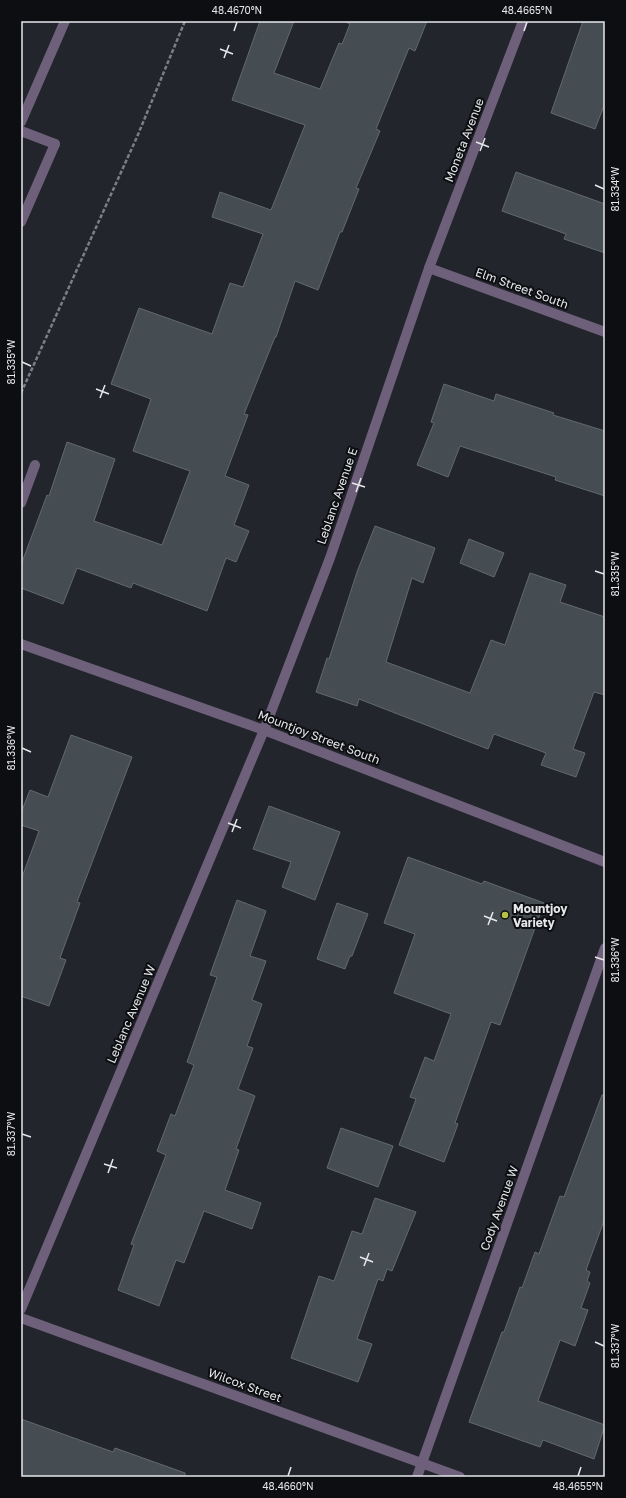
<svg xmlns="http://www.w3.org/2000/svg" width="626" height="1498" font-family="'Golos Text',sans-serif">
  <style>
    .building { fill: #464d52; stroke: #61696f }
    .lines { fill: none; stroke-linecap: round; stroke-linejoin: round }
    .path { stroke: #7d7e84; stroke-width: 2.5; stroke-dasharray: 4 2; stroke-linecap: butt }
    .service { stroke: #6e607b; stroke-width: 10 }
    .minor { stroke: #6e607b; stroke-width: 10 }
    .tertiary { stroke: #6e607b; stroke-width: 10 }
    .ticks { fill: none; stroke: #e6e7eb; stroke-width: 1.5 }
    .poi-dot { fill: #b9c046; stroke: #0d0e11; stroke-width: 1.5 }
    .labels { text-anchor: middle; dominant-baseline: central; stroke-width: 4; stroke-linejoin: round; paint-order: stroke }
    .street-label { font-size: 12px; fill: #e6e7eb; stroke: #0d0e11 }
    .poi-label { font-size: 12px; font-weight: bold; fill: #e6e7eb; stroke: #0d0e11; text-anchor: start }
    .neatline { fill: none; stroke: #e6e7eb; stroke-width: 1.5 }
    .ticks-label { font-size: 10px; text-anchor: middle; fill: #e6e7eb }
  </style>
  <rect width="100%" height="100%" fill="#23252c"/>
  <g class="building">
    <path d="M 260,21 L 294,21 L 274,73 L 320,89 L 339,43 L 342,44 L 350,24 L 344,21 L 427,21 L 415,51 L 409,48 L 376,129 L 380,131 L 356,188 L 359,189 L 342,232 L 340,232 L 318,290 L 295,281 L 276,337 L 275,337 L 244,414 L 248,415 L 225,476 L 249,485 L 234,525 L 249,531 L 236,562 L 226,558 L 207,611 L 133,583 L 131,588 L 77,568 L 63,604 L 21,588 L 21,565 L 47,495 L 49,496 L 67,442 L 115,459 L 94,521 L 162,545 L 190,471 L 133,451 L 151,399 L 111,384 L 139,308 L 212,334 L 230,283 L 243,287 L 263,234 L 212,217 L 220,192 L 271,210 L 305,125 L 232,100 Z"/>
    <path d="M 583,21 L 605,21 L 605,103 L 595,129 L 551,113 Z"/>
    <path d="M 516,172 L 605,204 L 605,253 L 564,239 L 566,234 L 502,211 Z"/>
    <path d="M 444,384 L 494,401 L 496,394 L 554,413 L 553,415 L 605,431 L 605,496 L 555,480 L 556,477 L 460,446 L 448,477 L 417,465 L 434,423 L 431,422 Z"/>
    <path d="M 375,526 L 435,548 L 423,583 L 412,578 L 386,662 L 470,693 L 491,640 L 505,645 L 530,573 L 566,585 L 560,602 L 605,617 L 605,695 L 594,692 L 573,749 L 585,753 L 576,777 L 541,765 L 546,753 L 494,734 L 488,749 L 359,699 L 357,706 L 316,692 L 327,658 L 329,659 L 357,572 Z"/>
    <path d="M 469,539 L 504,553 L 494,577 L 460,563 Z"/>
    <path d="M 71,735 L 132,757 L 77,902 L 80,903 L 60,958 L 66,960 L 49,1006 L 21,996 L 21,880 L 39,831 L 21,825 L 21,813 L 30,790 L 48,797 Z"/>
    <path d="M 269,806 L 340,832 L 315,900 L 282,887 L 291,862 L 253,849 Z"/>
    <path d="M 408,857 L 482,884 L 484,881 L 544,903 L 500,1025 L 491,1022 L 455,1123 L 458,1124 L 444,1162 L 399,1145 L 416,1099 L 410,1097 L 425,1057 L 434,1061 L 451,1014 L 394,993 L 415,934 L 384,923 Z"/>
    <path d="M 237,900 L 266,911 L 250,956 L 266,961 L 252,1000 L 262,1004 L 247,1046 L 253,1048 L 238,1089 L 255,1096 L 236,1149 L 239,1150 L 225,1190 L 261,1203 L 252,1229 L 204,1211 L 184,1263 L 176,1260 L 159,1306 L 118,1290 L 134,1245 L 131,1244 L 166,1155 L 157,1151 L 171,1114 L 175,1116 L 194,1065 L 187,1062 L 217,977 L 210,975 Z"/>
    <path d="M 337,903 L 368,914 L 352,956 L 350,956 L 345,969 L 317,959 Z"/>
    <path d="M 602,1095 L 605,1095 L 605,1218 L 586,1270 L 590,1272 L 587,1281 L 590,1283 L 581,1308 L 588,1310 L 575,1346 L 560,1340 L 538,1401 L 605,1425 L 594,1459 L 543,1440 L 540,1447 L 469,1422 L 502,1332 L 504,1332 L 520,1287 L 522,1288 L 535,1252 L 539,1254 L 560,1196 L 564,1197 Z"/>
    <path d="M 341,1128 L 393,1146 L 378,1187 L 327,1168 Z"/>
    <path d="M 375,1198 L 416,1212 L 392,1271 L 387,1269 L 383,1281 L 378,1279 L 357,1339 L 372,1344 L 358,1382 L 291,1358 L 319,1276 L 334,1281 L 352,1231 L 362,1234 Z"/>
    <path d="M 21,1419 L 113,1452 L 115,1448 L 185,1473 L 185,1477 L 21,1477 Z"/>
  </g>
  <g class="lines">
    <path class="path" d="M 21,393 L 137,137 L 185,21"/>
    <g class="service">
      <path d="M 21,122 L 65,21"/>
      <path d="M 21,222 L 55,144"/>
      <path d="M 21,503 L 35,465"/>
    </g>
    <g class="minor">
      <path d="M 21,131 L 55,144"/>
      <path d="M 429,268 L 605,332"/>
      <path d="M 21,1309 L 264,730"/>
      <path d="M 21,1318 L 460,1477"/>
      <path d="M 417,1477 L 605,948"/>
    </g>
    <g class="tertiary">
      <path d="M 21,644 L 264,730 L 605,862"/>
      <path d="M 264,730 L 330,558 L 429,268 L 523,21"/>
    </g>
  </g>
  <path class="ticks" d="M 234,31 L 237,22M 524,31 L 527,22M 220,49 L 233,54M 224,58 L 229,45M 476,142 L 489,147M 480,151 L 485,138M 595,185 L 604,189M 22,362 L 31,366M 96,389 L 109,394M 100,398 L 105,385M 352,483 L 365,487M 356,492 L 361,478M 595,571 L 604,574M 22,748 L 31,752M 228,823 L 241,828M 232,832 L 237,819M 484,916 L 497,921M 488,925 L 493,912M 595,957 L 604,960M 22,1134 L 31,1137M 104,1164 L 117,1168M 108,1173 L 113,1159M 360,1257 L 373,1262M 364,1266 L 369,1253M 595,1342 L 604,1346M 288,1476 L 291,1467M 578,1476 L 581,1467"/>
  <circle class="poi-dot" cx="505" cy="915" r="4"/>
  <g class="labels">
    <g class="street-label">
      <text transform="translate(464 140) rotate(-69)">Moneta Avenue</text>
      <text transform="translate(522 288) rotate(20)">Elm Street South</text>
      <text transform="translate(337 496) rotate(-71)">Leblanc Avenue E</text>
      <text transform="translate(319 737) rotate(21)">Mountjoy Street South</text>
      <text transform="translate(131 1014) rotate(-67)">Leblanc Avenue W</text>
      <text transform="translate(499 1208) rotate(-70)">Cody Avenue W</text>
      <text transform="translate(245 1385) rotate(20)">Wilcox Street</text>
    </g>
    <g class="poi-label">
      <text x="513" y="908">Mountjoy<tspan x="513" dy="14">Variety</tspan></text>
    </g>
  </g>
  <rect width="626" height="1498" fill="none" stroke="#0d0e11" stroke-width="44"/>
  <rect x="22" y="22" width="582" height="1454" class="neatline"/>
  <g class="ticks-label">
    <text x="237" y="14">48.4670°N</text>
    <text x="527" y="14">48.4665°N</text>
    <text transform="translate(615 189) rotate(-90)" y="4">81.334°W</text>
    <text transform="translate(11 362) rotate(-90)" y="4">81.335°W</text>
    <text transform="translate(615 574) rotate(-90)" y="4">81.335°W</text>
    <text transform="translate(11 748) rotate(-90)" y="4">81.336°W</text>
    <text transform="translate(615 960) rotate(-90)" y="4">81.336°W</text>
    <text transform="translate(11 1134) rotate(-90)" y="4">81.337°W</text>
    <text transform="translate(615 1346) rotate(-90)" y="4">81.337°W</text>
    <text x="288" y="1490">48.4660°N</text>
    <text x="578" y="1490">48.4655°N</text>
  </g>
</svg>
